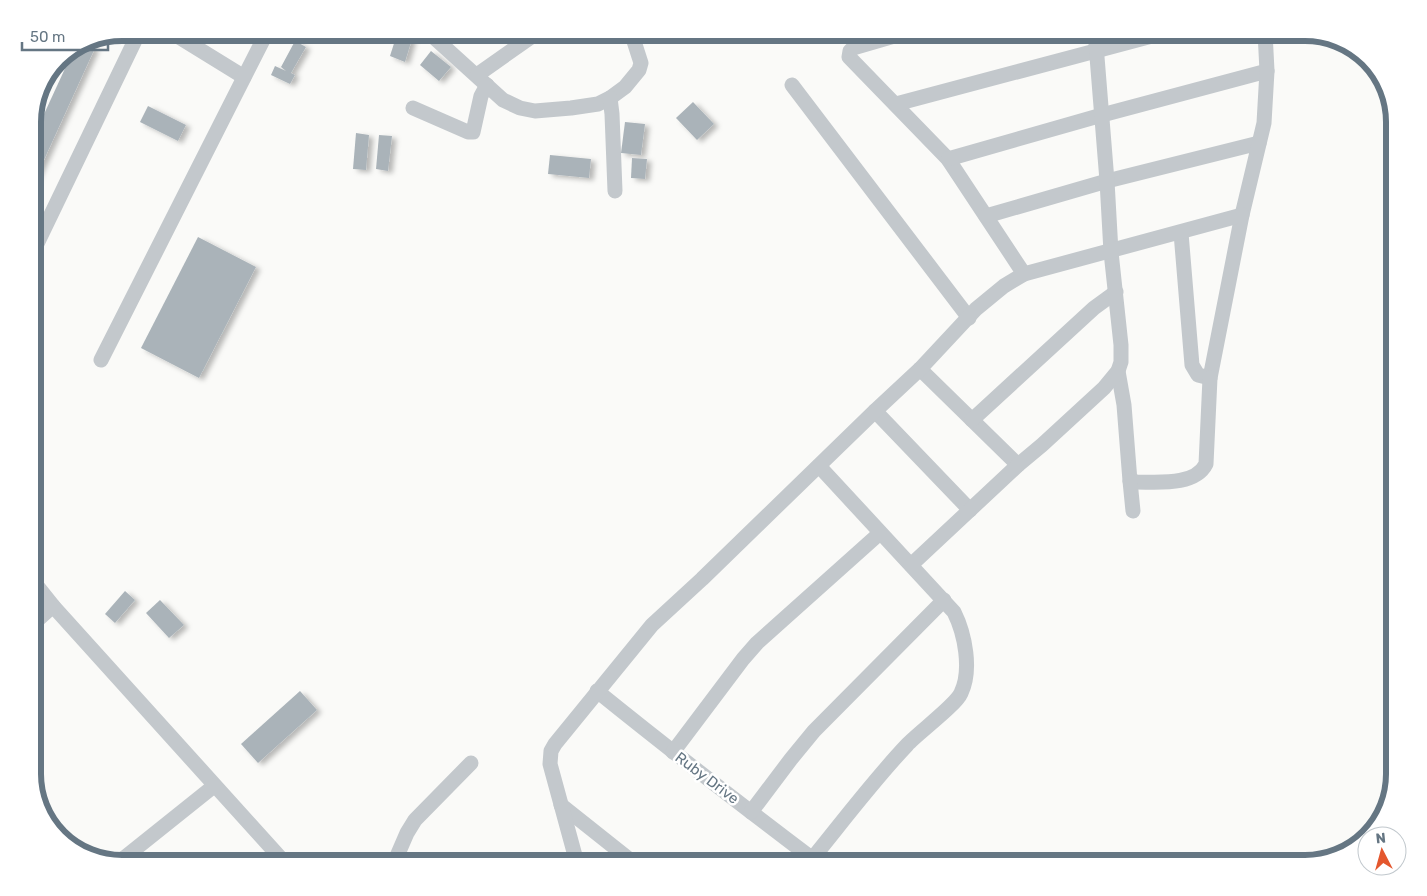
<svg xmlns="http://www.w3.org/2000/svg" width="1427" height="896" font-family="Rubik,sans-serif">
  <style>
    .building { fill: #aab3b9; filter: url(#shadow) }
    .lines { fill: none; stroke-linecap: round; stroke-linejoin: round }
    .minor { stroke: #c3c8cc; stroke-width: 15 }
    .labels { text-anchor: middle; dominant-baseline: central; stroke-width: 5; stroke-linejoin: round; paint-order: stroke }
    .street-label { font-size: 15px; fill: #657683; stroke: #fff }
    .rim { fill: none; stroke: #657683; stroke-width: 6 }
  </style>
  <defs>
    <filter id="shadow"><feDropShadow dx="4.5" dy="2.5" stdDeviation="2.5" flood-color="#0004"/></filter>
  </defs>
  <rect width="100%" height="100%" fill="#fafaf8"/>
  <g class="building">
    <path d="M 397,34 L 412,39 L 405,62 L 390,56 Z"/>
    <path d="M 295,41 L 306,47 L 291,73 L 295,75 L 290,84 L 271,75 L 275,66 L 286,71 L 281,67 Z"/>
    <path d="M 83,43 L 95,48 L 33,184 L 33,138 L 74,49 Z"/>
    <path d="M 431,51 L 451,67 L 439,81 L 420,65 Z"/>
    <path d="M 693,102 L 714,124 L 697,140 L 676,118 Z"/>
    <path d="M 148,106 L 186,125 L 178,141 L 140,122 Z"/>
    <path d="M 625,122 L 645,124 L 641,155 L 621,153 Z"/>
    <path d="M 356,133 L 369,135 L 366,170 L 353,169 Z"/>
    <path d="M 379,135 L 392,136 L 388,171 L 376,169 Z"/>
    <path d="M 550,155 L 591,159 L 589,178 L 548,174 Z"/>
    <path d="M 632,158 L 647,159 L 645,179 L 631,178 Z"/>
    <path d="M 198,237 L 256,267 L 199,378 L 141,348 Z"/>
    <path d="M 125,591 L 135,600 L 115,623 L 105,614 Z"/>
    <path d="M 160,600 L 184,625 L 169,638 L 146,613 Z"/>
    <path d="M 300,691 L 317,710 L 258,763 L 241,744 Z"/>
  </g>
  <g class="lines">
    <g class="minor">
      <path d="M 171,32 L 244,77"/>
      <path d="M 428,32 L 503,100 L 520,108 L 535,111 L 571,108 L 598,104 L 610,98 L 625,87 L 639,70 L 641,63 L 631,32"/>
      <path d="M 908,32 L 853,48 L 850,51 L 849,57 L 948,159 L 1024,274"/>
      <path d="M 477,75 L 538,32"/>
      <path d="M 792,85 L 969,318"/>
      <path d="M 610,98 L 612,114 L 615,191"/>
      <path d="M 896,104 L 1167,32"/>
      <path d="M 413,108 L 468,132 L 473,132 L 481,96 L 487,85"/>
      <path d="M 948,159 L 1102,115 L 1267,71"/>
      <path d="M 986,216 L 1107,181 L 1259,143"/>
      <path d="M 1181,233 L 1192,365 L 1198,375 L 1210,378 L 1242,215 L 1264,123 L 1267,71 L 1265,32"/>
      <path d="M 33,252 L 139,32"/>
      <path d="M 101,360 L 267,32"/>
      <path d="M 920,369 L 1018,465"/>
      <path d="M 1118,371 L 1124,405 L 1130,481 L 1137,482 C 1158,482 1195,486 1206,464 L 1210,378"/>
      <path d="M 875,411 L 970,510"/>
      <path d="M 972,420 L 1094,308 L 1116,292"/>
      <path d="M 1130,481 L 1133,511"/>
      <path d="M 911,565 L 1018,465 L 1042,445 L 1104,388 L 1118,371 L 1121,362 L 1121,345 L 1111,252 L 1107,181 L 1095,32"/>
      <path d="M 33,581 L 53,606 L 285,863"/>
      <path d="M 33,624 L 53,606"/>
      <path d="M 597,691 C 670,750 744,807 818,863"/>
      <path d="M 673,752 L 743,659 L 757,643 L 880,533"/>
      <path d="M 561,805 L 634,863"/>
      <path d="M 751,812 L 791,759 L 814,731 L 944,600"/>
      <path d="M 812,859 C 843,821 873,781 907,745 C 918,733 956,705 961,693 C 972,670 965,634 954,612 L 819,466"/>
      <path d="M 119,862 L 214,786"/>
      <path d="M 394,863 L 407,833 L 415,820 L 471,763"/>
      <path d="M 577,863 L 550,764 L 551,751 L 555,744 L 652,625 L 702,579 L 875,411 L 920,369 L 976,309 L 1004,286 L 1024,274 L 1242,215"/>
    </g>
  </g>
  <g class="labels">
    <g class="street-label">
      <text transform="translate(707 778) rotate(37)">Ruby Drive</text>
    </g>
  </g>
  <path d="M0 0H1427V896H0ZM122 41H1305A81 81 0 0 1 1386 122V774A81 81 0 0 1 1305 855H122A81 81 0 0 1 41 774V122A81 81 0 0 1 122 41Z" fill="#fff" fill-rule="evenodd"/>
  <path class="rim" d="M122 41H1305A81 81 0 0 1 1386 122V774A81 81 0 0 1 1305 855H122A81 81 0 0 1 41 774V122A81 81 0 0 1 122 41Z"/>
  <g transform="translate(1382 851) rotate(354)"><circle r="24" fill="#ffffff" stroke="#c1c8cd"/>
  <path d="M0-4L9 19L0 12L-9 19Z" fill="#e4572e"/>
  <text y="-8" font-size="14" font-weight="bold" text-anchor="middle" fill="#657683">N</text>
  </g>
  <path d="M22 42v8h86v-8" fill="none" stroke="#657683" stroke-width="2.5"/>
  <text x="30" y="42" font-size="15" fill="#657683" stroke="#ffffff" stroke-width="4" paint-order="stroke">50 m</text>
</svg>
